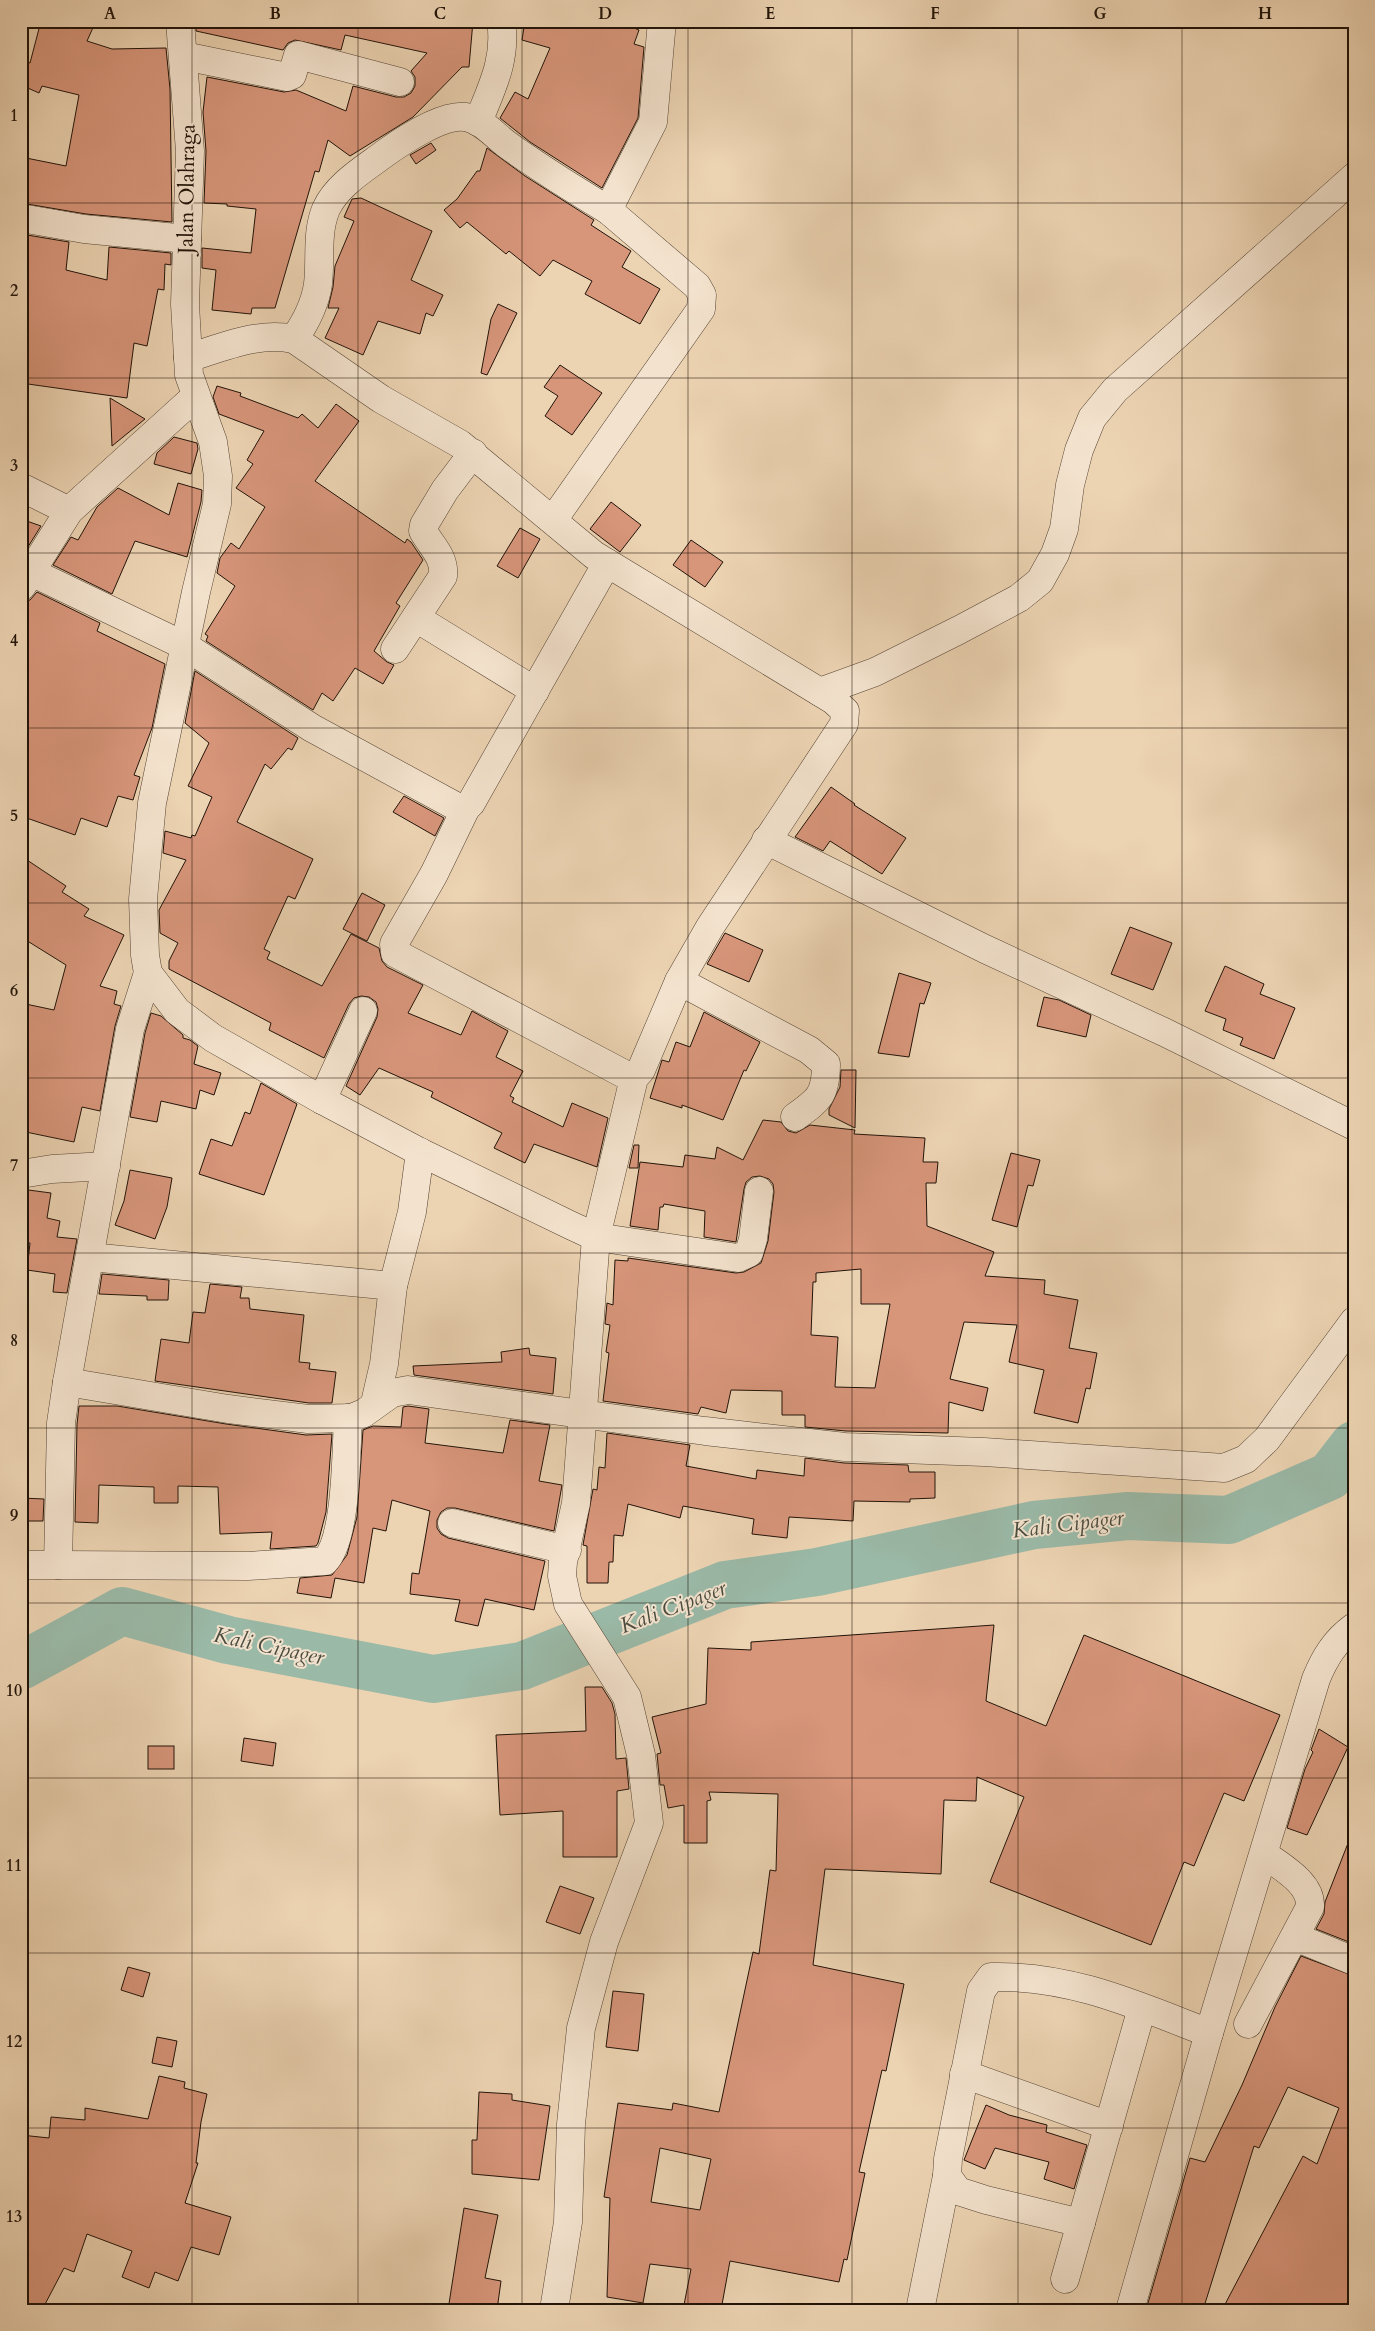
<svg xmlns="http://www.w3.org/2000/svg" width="1375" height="2331" font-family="Cardo,serif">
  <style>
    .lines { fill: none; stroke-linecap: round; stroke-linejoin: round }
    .river { stroke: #9ab9a7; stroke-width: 48 }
    .building { fill: #d7957a; stroke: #211309; fill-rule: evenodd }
    .minor-casing { stroke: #544333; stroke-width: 29 }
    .minor { stroke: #f3e2cd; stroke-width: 28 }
    .grid { fill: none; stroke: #211309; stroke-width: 1; stroke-opacity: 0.55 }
    .labels { text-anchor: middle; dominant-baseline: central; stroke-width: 4; stroke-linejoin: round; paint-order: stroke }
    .street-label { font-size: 21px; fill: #211309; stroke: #f3e2cd }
    .water-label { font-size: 22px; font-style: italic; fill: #4b4d40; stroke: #f3e2cd }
    .neatline { fill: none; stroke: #211309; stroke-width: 2 }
    .grid-label { font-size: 16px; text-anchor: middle; font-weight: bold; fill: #211309 }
  </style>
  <rect width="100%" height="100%" fill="#ecd3b2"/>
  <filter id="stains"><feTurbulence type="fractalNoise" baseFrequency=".004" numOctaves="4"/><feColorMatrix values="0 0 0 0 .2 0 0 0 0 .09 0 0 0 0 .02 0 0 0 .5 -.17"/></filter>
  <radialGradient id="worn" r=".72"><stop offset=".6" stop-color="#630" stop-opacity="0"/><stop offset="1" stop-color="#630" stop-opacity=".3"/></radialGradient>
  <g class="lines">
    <path class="river" d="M 21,1666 L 122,1611 L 228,1640 L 433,1679 L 522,1666 L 725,1585 L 817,1572 L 1034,1525 L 1128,1516 L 1229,1520 L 1330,1476 L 1354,1445"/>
  </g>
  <g class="building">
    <path d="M 41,21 L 96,21 L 87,41 L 112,49 L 166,48 L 170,89 L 172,222 L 86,214 L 21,203 L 21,157 L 66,166 L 79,95 L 42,86 L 39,93 L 21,85 L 21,59 L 30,63 Z"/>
    <path d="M 196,21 L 473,21 L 469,67 L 462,67 L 413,117 L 350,156 L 328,140 L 319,172 L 315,171 L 275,308 L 252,308 L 251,314 L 212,310 L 216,270 L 202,268 L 202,248 L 251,253 L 256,209 L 227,206 L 227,204 L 204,203 L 206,151 L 203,112 L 207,77 L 284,92 L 296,90 L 346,111 L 353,86 L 396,97 L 404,97 L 411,93 L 415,86 L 415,77 L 411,71 L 427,53 L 345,35 L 341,50 L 295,40 L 288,43 L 283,50 L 196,31 Z"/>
    <path d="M 525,21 L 617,21 L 639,30 L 634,44 L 644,47 L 638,118 L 602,188 L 530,142 L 500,118 L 515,92 L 528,99 L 550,48 L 522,40 Z"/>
    <path d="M 431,143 L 436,150 L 416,164 L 410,155 Z"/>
    <path d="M 487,148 L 525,176 L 594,220 L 591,225 L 631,251 L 622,267 L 660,289 L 640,324 L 585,294 L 592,281 L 553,260 L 540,276 L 509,251 L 506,254 L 467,222 L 460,228 L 444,210 L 457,199 L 477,171 L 480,171 Z"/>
    <path d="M 361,198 L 432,231 L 411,280 L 443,295 L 433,316 L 426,313 L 420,334 L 378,321 L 363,355 L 325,338 L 339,308 L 328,308 L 333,287 L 335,266 L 354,221 L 344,217 L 352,199 Z"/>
    <path d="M 21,234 L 69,242 L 66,270 L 107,280 L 109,247 L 171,253 L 171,265 L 165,264 L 164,290 L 158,289 L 147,346 L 134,343 L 127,398 L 21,383 L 21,348 L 26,314 L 21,311 Z"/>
    <path d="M 498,304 L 517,313 L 487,375 L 481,373 L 491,319 Z"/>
    <path d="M 560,365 L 602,393 L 572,435 L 545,416 L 558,396 L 544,387 Z"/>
    <path d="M 217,386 L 241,393 L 240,396 L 298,418 L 302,414 L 318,428 L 336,404 L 359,421 L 315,481 L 405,543 L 407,539 L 411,542 L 423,560 L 396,603 L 400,606 L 374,651 L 387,662 L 394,665 L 383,684 L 355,668 L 333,701 L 322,693 L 313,710 L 206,641 L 208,636 L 205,634 L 235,586 L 217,573 L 220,558 L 231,543 L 239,549 L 265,507 L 236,488 L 253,464 L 247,460 L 264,431 L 219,414 L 213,397 Z"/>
    <path d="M 110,398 L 145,419 L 112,446 Z"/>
    <path d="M 174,437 L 197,443 L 198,449 L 191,474 L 154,464 L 157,453 Z"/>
    <path d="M 178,483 L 202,490 L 201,502 L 187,557 L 135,541 L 112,594 L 53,565 L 71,537 L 78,540 L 97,507 L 118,488 L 169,515 Z"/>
    <path d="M 611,502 L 641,525 L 620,552 L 590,529 Z"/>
    <path d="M 21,519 L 41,526 L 21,558 Z"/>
    <path d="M 520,528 L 540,539 L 518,578 L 497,566 Z"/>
    <path d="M 691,540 L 723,562 L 705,587 L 673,565 Z"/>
    <path d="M 37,592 L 100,623 L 97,631 L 165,664 L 152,728 L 134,775 L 140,777 L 133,800 L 118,796 L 107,827 L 81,818 L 75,835 L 21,816 L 21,602 L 30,600 Z"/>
    <path d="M 195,671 L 298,738 L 292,750 L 288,748 L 271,769 L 265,764 L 237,822 L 313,859 L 295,899 L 288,896 L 264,949 L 270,952 L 267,959 L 322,986 L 351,934 L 379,948 L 382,961 L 387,967 L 423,985 L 408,1013 L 461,1035 L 472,1011 L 508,1031 L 496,1057 L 523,1071 L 510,1096 L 514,1098 L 512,1102 L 563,1127 L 572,1103 L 608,1118 L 597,1167 L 534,1144 L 525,1163 L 494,1148 L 502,1133 L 431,1097 L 433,1092 L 379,1068 L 360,1095 L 346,1086 L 377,1017 L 378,1009 L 376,1002 L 369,997 L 361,996 L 354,998 L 349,1004 L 324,1058 L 269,1030 L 271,1023 L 169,969 L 169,961 L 178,943 L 160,933 L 159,910 L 186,860 L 163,853 L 165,831 L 191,838 L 192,835 L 195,836 L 212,797 L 188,786 L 209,743 L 185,723 Z"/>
    <path d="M 831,787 L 855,804 L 854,805 L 906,838 L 882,874 L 830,841 L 823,851 L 795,837 Z"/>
    <path d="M 404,796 L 444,818 L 435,836 L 393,812 Z"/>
    <path d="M 21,856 L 66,886 L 62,892 L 89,909 L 84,916 L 124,935 L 100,986 L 117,991 L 114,1004 L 121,1006 L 115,1026 L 100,1111 L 82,1107 L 74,1142 L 21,1131 L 21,1003 L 54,1010 L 66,965 L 21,937 Z"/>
    <path d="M 362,893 L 385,905 L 367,941 L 343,929 Z"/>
    <path d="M 1130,927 L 1172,943 L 1153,990 L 1111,974 Z"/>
    <path d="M 725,933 L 763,950 L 749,982 L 707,964 Z"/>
    <path d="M 1225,966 L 1264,984 L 1260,994 L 1295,1008 L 1274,1059 L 1240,1045 L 1243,1038 L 1223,1030 L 1226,1019 L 1205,1011 Z"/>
    <path d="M 899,973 L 931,983 L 924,1004 L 920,1003 L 909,1057 L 878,1053 Z"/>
    <path d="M 1044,997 L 1059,1000 L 1091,1015 L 1086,1037 L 1037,1026 Z"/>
    <path d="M 704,1012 L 760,1042 L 746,1071 L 744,1070 L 723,1120 L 682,1105 L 682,1108 L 650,1098 L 662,1060 L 669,1062 L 676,1042 L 690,1047 Z"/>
    <path d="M 151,1013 L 161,1016 L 183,1035 L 183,1038 L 190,1040 L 198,1046 L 194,1064 L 221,1073 L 214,1095 L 200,1090 L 196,1109 L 161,1101 L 157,1122 L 130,1117 L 145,1033 Z"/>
    <path d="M 841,1070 L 856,1070 L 855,1128 L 829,1115 L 829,1109 L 840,1087 Z"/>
    <path d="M 261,1083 L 297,1104 L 264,1195 L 199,1174 L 211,1139 L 232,1146 L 245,1112 L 250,1114 Z"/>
    <path d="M 763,1120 L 781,1122 L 788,1131 L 796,1133 L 810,1125 L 855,1130 L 854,1134 L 925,1138 L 923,1162 L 938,1162 L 936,1183 L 926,1183 L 927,1226 L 994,1252 L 985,1276 L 1045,1280 L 1044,1294 L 1078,1300 L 1069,1348 L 1097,1353 L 1090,1389 L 1086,1388 L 1078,1423 L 1034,1413 L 1044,1370 L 1009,1362 L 1017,1325 L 964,1322 L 950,1379 L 988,1388 L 983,1411 L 949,1402 L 948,1433 L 846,1431 L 805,1427 L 805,1415 L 782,1415 L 782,1391 L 731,1390 L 726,1413 L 701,1407 L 698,1414 L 603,1401 L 609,1353 L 606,1352 L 610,1325 L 605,1324 L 607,1303 L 613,1305 L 615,1260 L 628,1261 L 628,1258 L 736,1273 L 744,1272 L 761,1263 L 768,1241 L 774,1192 L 773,1184 L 769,1179 L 760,1176 L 752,1177 L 746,1182 L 744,1189 L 736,1242 L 704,1237 L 705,1211 L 664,1204 L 663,1207 L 660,1207 L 658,1230 L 630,1226 L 640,1162 L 683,1167 L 685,1155 L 715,1159 L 717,1147 L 743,1160 ZM 861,1269 L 861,1304 L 890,1304 L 875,1388 L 835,1387 L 838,1337 L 811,1335 L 813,1282 L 816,1282 L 816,1273 Z"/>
    <path d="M 634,1145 L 639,1145 L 638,1168 L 629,1168 Z"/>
    <path d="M 1011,1153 L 1040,1160 L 1033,1186 L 1028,1185 L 1017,1227 L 992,1220 Z"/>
    <path d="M 130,1170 L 172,1178 L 167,1207 L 155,1239 L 115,1225 L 124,1201 Z"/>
    <path d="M 21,1189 L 51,1193 L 47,1218 L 60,1221 L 57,1237 L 77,1239 L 67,1293 L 53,1292 L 55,1274 L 27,1270 L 30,1243 L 21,1242 Z"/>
    <path d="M 102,1274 L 169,1280 L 168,1300 L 147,1300 L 147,1296 L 99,1294 Z"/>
    <path d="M 210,1284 L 242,1287 L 240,1298 L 249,1298 L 250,1309 L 304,1315 L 299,1362 L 310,1363 L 309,1369 L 336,1372 L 332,1403 L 309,1403 L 155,1381 L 161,1339 L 189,1343 L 193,1312 L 205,1313 Z"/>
    <path d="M 529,1348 L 530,1355 L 556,1358 L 553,1394 L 414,1375 L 413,1366 L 502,1362 L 501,1352 Z"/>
    <path d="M 79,1406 L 117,1406 L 226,1424 L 306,1435 L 332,1434 L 326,1512 L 318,1543 L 316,1546 L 270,1549 L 272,1532 L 220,1534 L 218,1487 L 178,1486 L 178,1503 L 154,1503 L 154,1487 L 99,1485 L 98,1523 L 75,1522 L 77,1424 Z"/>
    <path d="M 408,1406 L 429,1409 L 425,1443 L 503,1453 L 510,1420 L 550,1425 L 539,1481 L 562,1485 L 554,1531 L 455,1508 L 447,1508 L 441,1512 L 437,1520 L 437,1528 L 441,1534 L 448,1538 L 545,1561 L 534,1610 L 485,1599 L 478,1626 L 455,1621 L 460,1600 L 410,1594 L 412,1573 L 419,1574 L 430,1511 L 392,1500 L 386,1531 L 373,1528 L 364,1583 L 335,1578 L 331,1598 L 297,1593 L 300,1578 L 332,1575 L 347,1555 L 357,1517 L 363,1430 L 373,1426 L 401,1427 L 403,1407 Z"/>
    <path d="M 607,1433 L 690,1445 L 686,1466 L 756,1479 L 757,1470 L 804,1476 L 805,1458 L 844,1463 L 908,1465 L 909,1472 L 935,1472 L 935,1498 L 910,1499 L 910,1502 L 854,1501 L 853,1521 L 789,1517 L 787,1538 L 752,1534 L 754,1519 L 683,1506 L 680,1518 L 628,1504 L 623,1536 L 614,1535 L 613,1562 L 609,1562 L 608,1583 L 587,1583 L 587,1546 L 583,1545 L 593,1489 L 597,1490 L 599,1467 L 605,1468 Z"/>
    <path d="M 21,1498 L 44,1499 L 43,1521 L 21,1521 Z"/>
    <path d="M 994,1625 L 986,1701 L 1046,1726 L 1084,1635 L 1280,1715 L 1244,1801 L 1224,1793 L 1194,1866 L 1184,1862 L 1151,1945 L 990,1882 L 1024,1797 L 977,1777 L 976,1801 L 944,1800 L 941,1874 L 825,1869 L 813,1965 L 904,1984 L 886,2071 L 882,2070 L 859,2172 L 865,2173 L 847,2260 L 844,2259 L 839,2282 L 730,2261 L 721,2310 L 683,2310 L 691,2269 L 650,2264 L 643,2303 L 607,2297 L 610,2198 L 604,2197 L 618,2103 L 672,2110 L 673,2103 L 719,2112 L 753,1952 L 759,1954 L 770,1870 L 776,1871 L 778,1794 L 709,1792 L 711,1800 L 707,1801 L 707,1843 L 684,1843 L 684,1805 L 668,1808 L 664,1785 L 660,1785 L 657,1754 L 661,1753 L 652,1717 L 706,1704 L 708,1648 L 751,1650 L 751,1642 ZM 660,2148 L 711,2159 L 700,2210 L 651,2202 Z"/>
    <path d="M 585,1687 L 602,1687 L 612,1703 L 615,1714 L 616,1759 L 626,1758 L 629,1789 L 617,1791 L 617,1857 L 563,1857 L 563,1811 L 500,1815 L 496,1735 L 586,1731 Z"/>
    <path d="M 1319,1729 L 1348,1747 L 1307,1835 L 1287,1828 L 1305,1769 L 1313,1752 L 1311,1750 Z"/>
    <path d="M 244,1738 L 276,1743 L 273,1766 L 241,1761 Z"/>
    <rect x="148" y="1746" width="26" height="23"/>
    <path d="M 1352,1833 L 1354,1833 L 1354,1944 L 1316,1929 L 1324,1914 L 1325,1902 Z"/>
    <path d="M 560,1886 L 594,1898 L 580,1934 L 546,1922 Z"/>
    <path d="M 1301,1956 L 1354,1976 L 1354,2310 L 1222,2310 L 1303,2156 L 1317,2164 L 1339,2108 L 1288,2087 L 1259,2148 L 1254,2146 L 1203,2310 L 1146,2310 L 1190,2158 L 1205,2162 L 1242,2085 L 1275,2007 Z"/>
    <path d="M 128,1967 L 150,1973 L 143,1997 L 121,1990 Z"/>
    <path d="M 613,1991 L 644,1994 L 638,2051 L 606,2047 Z"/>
    <path d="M 157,2037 L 177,2041 L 172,2067 L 152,2063 Z"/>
    <path d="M 159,2076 L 185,2082 L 184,2088 L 207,2094 L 201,2122 L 196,2163 L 198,2163 L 185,2203 L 231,2217 L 219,2255 L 191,2247 L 178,2281 L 155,2272 L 149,2288 L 122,2277 L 132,2251 L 87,2234 L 74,2272 L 64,2268 L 42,2310 L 21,2310 L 21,2135 L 49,2138 L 51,2117 L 85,2120 L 85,2108 L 148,2119 Z"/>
    <path d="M 479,2092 L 512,2094 L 512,2100 L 550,2106 L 539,2180 L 472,2174 L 472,2140 L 477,2140 Z"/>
    <path d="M 986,2105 L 1009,2115 L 1047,2125 L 1046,2132 L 1087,2145 L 1074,2189 L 1044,2179 L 1049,2162 L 995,2148 L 985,2169 L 964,2160 Z"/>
    <path d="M 464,2208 L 498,2215 L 485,2278 L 501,2281 L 497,2310 L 448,2310 Z"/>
  </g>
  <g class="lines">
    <defs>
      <g id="minor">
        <path d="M 180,21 L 190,151 L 185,304 L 189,375 L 213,442 L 218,476 L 217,504 L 196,592 L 152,803 L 143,899 L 145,955 L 148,973 L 177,1011 L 213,1038 L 322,1100 L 420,1152 L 570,1225 L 596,1237 L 738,1258 L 749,1253 L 753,1239 L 759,1191"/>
        <path d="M 184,56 L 287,77 L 292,75 L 298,55 L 400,82"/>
        <path d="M 478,122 C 492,87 507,59 501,21"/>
        <path d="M 21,218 L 84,229 L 187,239"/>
        <path d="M 294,339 C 306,322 315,305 318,284 C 321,259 316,233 326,209 C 337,185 364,169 384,154 C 402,141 442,114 465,117 C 482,119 496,137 509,146 C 541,169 575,190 608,210 L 653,122 L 662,21"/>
        <path d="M 188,358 C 221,348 259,331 294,339 L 381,399 L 460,444 L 594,555 L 833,700 L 845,711 L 844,724 L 710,927 L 679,981 L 641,1070 L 634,1078 L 596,1237 L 576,1503 L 563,1562 L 562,1576 L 568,1604 L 627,1697 L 641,1755 L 649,1823 L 604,1942 L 581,2028 L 571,2124 L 568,2222 L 554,2310"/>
        <path d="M 21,487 L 69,511"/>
        <path d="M 553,520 L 701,309 L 702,295 L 697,286 L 608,210"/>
        <path d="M 31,572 L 185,646 L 312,728 L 459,808 L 466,808 L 471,803 L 607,563"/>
        <path d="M 22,586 L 69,511 L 196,396"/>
        <path d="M 416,618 L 535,691"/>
        <path d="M 395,649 L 443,576 C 445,557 432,547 423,531 L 424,525 L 445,490 L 473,453"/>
        <path d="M 820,692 L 875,672 L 959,630 L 1019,598 L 1040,581 L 1055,554 L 1064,529 L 1070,485 L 1079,450 L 1092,418 L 1115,390 L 1354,177"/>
        <path d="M 466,808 L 434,874 L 394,944 L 395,953 L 626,1075 L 634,1078"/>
        <path d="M 766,840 L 985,949 L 1164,1032 L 1354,1126"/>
        <path d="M 679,981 L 809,1050 L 826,1064 C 826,1095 819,1100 795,1117"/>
        <path d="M 322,1100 L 363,1011"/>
        <path d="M 21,1174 L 52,1169 L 106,1166"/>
        <path d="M 90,1257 L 393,1286"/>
        <path d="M 67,1382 L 228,1409 L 308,1419 L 352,1418 L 364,1413 L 392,1393 L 408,1390 L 705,1431 L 845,1447 L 984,1452 L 1224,1468 L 1246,1459 L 1267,1439 L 1354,1321"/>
        <path d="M 375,1403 L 384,1364 L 393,1286 L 412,1212 L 420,1152"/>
        <path d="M 452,1523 L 567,1550"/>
        <path d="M 21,1565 L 58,1565 L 61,1423 L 67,1382 L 130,1029 L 148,973"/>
        <path d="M 58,1565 L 248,1566 L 325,1561 C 347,1539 346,1451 348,1418"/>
        <path d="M 1295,1937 L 1354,1961"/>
        <path d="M 1248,2024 L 1310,1907 C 1312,1883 1281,1867 1264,1854"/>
        <path d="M 964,2074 L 1109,2126"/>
        <path d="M 1081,2223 L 986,2200 L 958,2191 L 947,2176 L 948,2159 L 981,1991 L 991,1977 C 1071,1975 1136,2005 1209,2033"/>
        <path d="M 1065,2279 L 1142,2008"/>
        <path d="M 920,2310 L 947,2176"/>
        <path d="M 1130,2310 L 1209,2033 L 1316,1679 C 1325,1657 1335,1641 1354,1627"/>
      </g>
    </defs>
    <use href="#minor" class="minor-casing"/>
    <use href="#minor" class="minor"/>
  </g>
  <path class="grid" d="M 192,21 L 192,2310M 358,21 L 358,2310M 522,21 L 522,2310M 688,21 L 688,2310M 852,21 L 852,2310M 1018,21 L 1018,2310M 1182,21 L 1182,2310M 21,203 L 1354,203M 21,378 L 1354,378M 21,553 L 1354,553M 21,728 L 1354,728M 21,903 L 1354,903M 21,1078 L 1354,1078M 21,1253 L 1354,1253M 21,1428 L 1354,1428M 21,1603 L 1354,1603M 21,1778 L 1354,1778M 21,1953 L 1354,1953M 21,2128 L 1354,2128"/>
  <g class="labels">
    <g class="street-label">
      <text transform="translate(187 189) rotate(-89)">Jalan Olahraga</text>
    </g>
    <g class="water-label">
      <text transform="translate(1068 1524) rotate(-7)">Kali Cipager</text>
      <text transform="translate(673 1607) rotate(-21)">Kali Cipager</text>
      <text transform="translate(269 1646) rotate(12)">Kali Cipager</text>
    </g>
  </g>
  <rect width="1375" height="2331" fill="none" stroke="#ecd3b2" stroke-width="55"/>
  <rect x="28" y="28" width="1320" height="2276" class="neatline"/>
  <g class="grid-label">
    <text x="110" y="19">A</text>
    <text x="275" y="19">B</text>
    <text x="440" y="19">C</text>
    <text x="605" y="19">D</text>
    <text x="770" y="19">E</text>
    <text x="935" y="19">F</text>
    <text x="1100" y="19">G</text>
    <text x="1265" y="19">H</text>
    <text x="14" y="121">1</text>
    <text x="14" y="296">2</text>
    <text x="14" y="471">3</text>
    <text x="14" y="646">4</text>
    <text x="14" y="821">5</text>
    <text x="14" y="996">6</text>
    <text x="14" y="1171">7</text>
    <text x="14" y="1346">8</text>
    <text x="14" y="1521">9</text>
    <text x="14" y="1696">10</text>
    <text x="14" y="1871">11</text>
    <text x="14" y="2047">12</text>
    <text x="14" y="2222">13</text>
  </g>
  <rect width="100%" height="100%" filter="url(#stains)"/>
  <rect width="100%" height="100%" fill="url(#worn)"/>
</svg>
